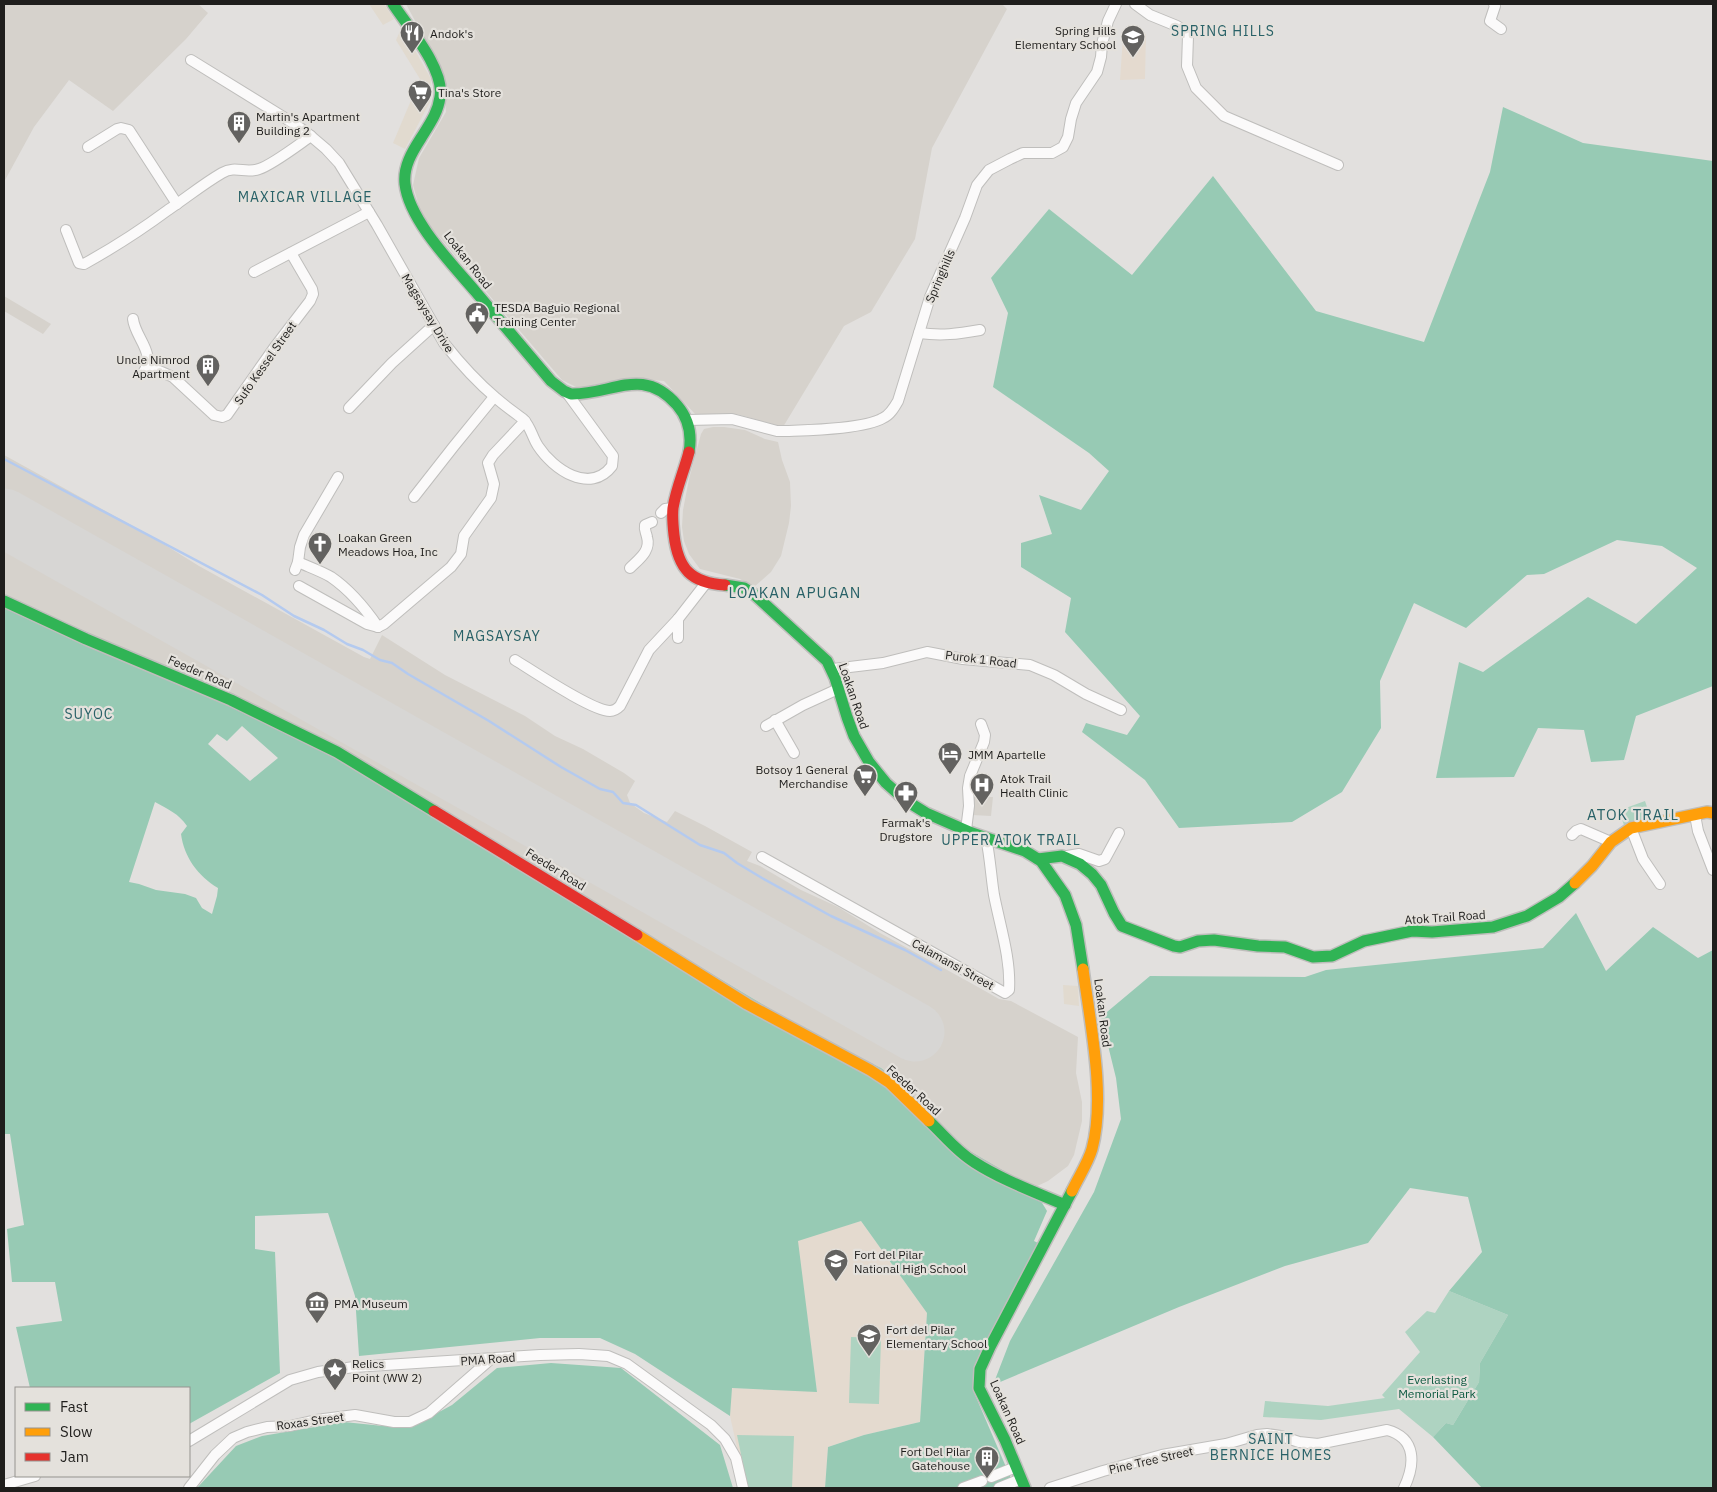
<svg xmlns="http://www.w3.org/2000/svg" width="1717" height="1492" font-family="'IBM Plex Sans',sans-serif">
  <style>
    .commercial { fill: #e1dacf }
    .built { fill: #d6d2cc }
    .education { fill: #e4dacf }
    .green { fill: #aed3c1 }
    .forest { fill: #97cab4; fill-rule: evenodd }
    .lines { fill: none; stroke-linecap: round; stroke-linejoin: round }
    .stream { stroke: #b4caef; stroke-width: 2.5 }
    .runway { stroke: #d7d6d4; stroke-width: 59 }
    .street-casing { stroke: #bfbebc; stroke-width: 12 }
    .fast-casing { stroke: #bfbebc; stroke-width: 14 }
    .slow-casing { stroke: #bfbebc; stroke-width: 14 }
    .jam-casing { stroke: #bfbebc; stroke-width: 14 }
    .street { stroke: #fbfafa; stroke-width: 10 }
    .fast { stroke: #30b455; stroke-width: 11 }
    .slow { stroke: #ff9f0a; stroke-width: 11 }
    .jam { stroke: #e5322d; stroke-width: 11 }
    .labels { text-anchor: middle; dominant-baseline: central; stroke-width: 4.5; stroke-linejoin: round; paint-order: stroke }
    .poi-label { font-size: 12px; fill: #1f1e1c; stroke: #e4e1dc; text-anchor: start }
    .street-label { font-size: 12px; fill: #1f1e1c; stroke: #e4e1dc }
    .park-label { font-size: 12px; fill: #0c5940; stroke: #e4e1dc }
    .neighbourhood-label { font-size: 14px; letter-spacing: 1px; fill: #286167; stroke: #e4e1dc }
    .quarter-label { font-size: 15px; letter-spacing: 1px; fill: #286167; stroke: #e4e1dc }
  </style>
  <rect width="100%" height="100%" fill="#e2e0de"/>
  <g class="commercial">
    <path d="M 369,4 L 384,4 L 394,19 L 383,25 Z"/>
    <path d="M 402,27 L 431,79 L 430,102 L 405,149 L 393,143 L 420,79 L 396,40 Z"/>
    <path d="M 1063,985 L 1078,986 L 1079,1006 L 1064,1004 Z"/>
  </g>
  <g class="built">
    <path d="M 4,4 L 198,4 L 208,13 L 186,39 L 113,111 L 69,80 L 34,127 L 4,182 Z"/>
    <path d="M 406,4 L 1002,4 L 1007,9 L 932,148 L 915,239 L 871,312 L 844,326 L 783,427 L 737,414 L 696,415 L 664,381 L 628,378 L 578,388 L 562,380 L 429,225 L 419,207 L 413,185 L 419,158 L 446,112 L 442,71 Z"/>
    <path d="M 4,296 L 51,324 L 43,334 L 4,311 Z"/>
    <path d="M 713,427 L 724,427 L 745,430 L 765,439 L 778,442 L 782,460 L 790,482 L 791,506 L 789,523 L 781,556 L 771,572 L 754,587 L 740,579 L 700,569 L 689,554 L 684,541 L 682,527 L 683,510 L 689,479 L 701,434 L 704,429 Z"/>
    <path d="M 4,455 L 149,535 L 199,566 L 364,657 L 370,659 L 382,635 L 445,675 L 525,716 L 555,736 L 583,749 L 624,773 L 635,781 L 627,795 L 630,803 L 644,813 L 667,822 L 675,811 L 705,826 L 752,852 L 747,861 L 760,866 L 801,890 L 838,907 L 880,933 L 978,987 L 999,999 L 1011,1001 L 1078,1037 L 1076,1073 L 1082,1102 L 1082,1121 L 1074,1155 L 1068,1166 L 1048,1181 L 1033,1188 L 985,1164 L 817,1037 L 4,596 Z"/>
    <path d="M 973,797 L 993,797 L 991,816 L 972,815 Z"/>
  </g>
  <g class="education">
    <path d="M 1146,34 L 1145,79 L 1120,80 L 1123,36 Z"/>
    <path d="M 861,1221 L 927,1313 L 920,1422 L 864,1435 L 828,1447 L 825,1488 L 746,1488 L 730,1416 L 731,1388 L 817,1391 L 797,1240 Z"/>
  </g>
  <g class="green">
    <path d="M 1645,801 L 1650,816 L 1624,825 L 1620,814 L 1624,812 L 1623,809 Z"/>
    <path d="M 1449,1291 L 1508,1315 L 1480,1363 L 1479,1382 L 1453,1425 L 1446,1423 L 1433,1437 L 1399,1409 L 1321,1420 L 1263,1417 L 1265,1401 L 1328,1406 L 1385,1398 L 1382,1395 L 1420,1352 L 1405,1332 L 1427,1311 L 1435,1313 Z"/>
    <path d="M 851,1337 L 881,1338 L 879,1404 L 849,1403 Z"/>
    <path d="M 737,1435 L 794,1436 L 792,1488 L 748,1488 Z"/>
  </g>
  <g class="forest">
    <path d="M 1503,107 L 1583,143 L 1713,161 L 1713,686 L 1636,716 L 1624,760 L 1591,762 L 1584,730 L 1538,728 L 1514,777 L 1436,778 L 1459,662 L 1483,672 L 1588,597 L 1636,624 L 1697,568 L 1662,546 L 1617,540 L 1544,574 L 1527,575 L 1466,628 L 1414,603 L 1380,681 L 1381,728 L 1342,792 L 1292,822 L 1179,828 L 1145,780 L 1082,732 L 1086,723 L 1127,735 L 1140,716 L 1065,632 L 1071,598 L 1021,567 L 1021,543 L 1052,534 L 1039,495 L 1081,510 L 1109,471 L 1089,453 L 993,387 L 1008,313 L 991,278 L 1049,209 L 1132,275 L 1213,176 L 1316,311 L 1424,342 L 1490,172 Z"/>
    <path d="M 4,596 L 201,682 L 551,878 L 817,1037 L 881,1068 L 903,1085 L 956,1143 L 1033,1188 L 1047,1211 L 1034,1241 L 1038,1243 L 973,1390 L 1015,1488 L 825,1488 L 828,1447 L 864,1435 L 920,1422 L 927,1313 L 861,1221 L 798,1241 L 817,1392 L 732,1388 L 730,1416 L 635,1354 L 600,1338 L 540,1338 L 359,1356 L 355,1296 L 328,1213 L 255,1216 L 255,1249 L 275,1252 L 280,1373 L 189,1424 L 189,1388 L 30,1388 L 16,1327 L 62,1321 L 55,1282 L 12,1282 L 7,1229 L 24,1225 L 10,1134 L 4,1134 ZM 242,726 L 278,758 L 250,781 L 208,744 L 217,734 L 227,741 ZM 155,802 C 169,810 178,813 187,826 L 181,834 C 184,857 198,876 218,888 L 217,896 L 212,914 L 202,908 L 196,898 L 185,894 L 156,890 L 139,884 L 129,882 Z"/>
    <path d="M 1576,913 L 1606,971 L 1653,927 L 1698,958 L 1713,950 L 1713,1488 L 1482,1488 L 1433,1437 L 1446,1423 L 1453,1425 L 1479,1382 L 1480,1363 L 1508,1315 L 1449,1291 L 1482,1252 L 1468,1197 L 1410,1188 L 1368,1243 L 1285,1266 L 1179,1307 L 993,1385 L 1010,1341 L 1094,1192 L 1121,1119 L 1116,1078 L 1101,1017 L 1150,976 L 1305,977 L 1326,970 L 1543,948 Z"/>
    <path d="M 551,1363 L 621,1368 L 720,1445 L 733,1488 L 197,1488 L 236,1446 L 262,1436 L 344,1422 L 383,1426 L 415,1425 L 452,1405 L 497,1368 Z"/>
  </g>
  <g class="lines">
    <path class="stream" d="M 4,459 L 262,595 L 294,616 L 324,630 L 347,644 L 363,650 L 380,660 L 392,663 L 408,674 L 489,721 L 561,767 L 600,789 L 613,792 L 623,803 L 636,805 L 700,845 L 724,853 L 737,863 L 762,878 L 831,916 L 905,950 L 941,970"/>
    <path class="runway" d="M 4,518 L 915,1032"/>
    <defs>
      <g id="street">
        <path d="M 1135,4 L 1150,15 L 1177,26 L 1185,31 L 1188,36 L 1187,66 L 1196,88 L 1224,116 L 1338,165"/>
        <path d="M 1494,4 L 1495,6 L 1490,21 L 1501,29"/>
        <path d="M 191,60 L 293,123 L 306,132 L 326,149 L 339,163 L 377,225 L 444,343 C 459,362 477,382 496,398 C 505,406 514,412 523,419 C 531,427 532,437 538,446 C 553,469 590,495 612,466 L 613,456 L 567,393"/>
        <path d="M 88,147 L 117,129 L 121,128 L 129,130 L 177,204"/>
        <path d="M 66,230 L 79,263 L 84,264 C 113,248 141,230 168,210 C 186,198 203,184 222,173 C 236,165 245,174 259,169 C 272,165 298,145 311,136"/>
        <path d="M 254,272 L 369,212"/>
        <path d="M 133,319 C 135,338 157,353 143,373"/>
        <path d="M 919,333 C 942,336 957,334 980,330"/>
        <path d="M 148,366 L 173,377 L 214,415 L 222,417 L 227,415 L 274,348 L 310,301 L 313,294 L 312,289 L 291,253"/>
        <path d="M 349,408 L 392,363 L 434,325"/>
        <path d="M 688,420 L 732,419 L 777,431 L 786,431 C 809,430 865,429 883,418 C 890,415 894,408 898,401 L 930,297 L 965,218 L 977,185 L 989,170 L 1010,159 L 1023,153 L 1052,153 L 1063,147 L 1068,137 L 1071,119 L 1076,103 L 1097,72 L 1101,57 L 1102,44 L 1108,21 L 1116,4"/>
        <path d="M 414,497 L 454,446 L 494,397"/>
        <path d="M 661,513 L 665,509 L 673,508"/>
        <path d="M 298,562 C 309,567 321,571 331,577 C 350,590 365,608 378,627"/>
        <path d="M 630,568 C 639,559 651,551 647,537 C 646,532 644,530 645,525 L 652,522"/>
        <path d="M 295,570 L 298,562 L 300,547 L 304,535 L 338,477"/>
        <path d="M 299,586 L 367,624 L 378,627 L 384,624 L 451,567 L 461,554 L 464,536 L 491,498 L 494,484 L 488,463 L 493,455 L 525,421"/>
        <path d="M 678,638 L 678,619"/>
        <path d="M 515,660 C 533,671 592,711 610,711 C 614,711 617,709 620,706 L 649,650 L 678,619 L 706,583"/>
        <path d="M 833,669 L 883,663 L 927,652 L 963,659 L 1030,665 L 1054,675 L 1086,694 L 1121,710"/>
        <path d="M 775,720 L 794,753"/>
        <path d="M 766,726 L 803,705 L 838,689"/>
        <path d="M 1695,815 L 1698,831 L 1713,870"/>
        <path d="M 1631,828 L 1643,859 L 1660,884"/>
        <path d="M 966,830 L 969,806 L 968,788 L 970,776 L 984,742 L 985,735 L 981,724"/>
        <path d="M 1572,835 L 1576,831 L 1581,829 L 1611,842"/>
        <path d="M 1067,856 L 1079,854 L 1099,861 L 1105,859 L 1119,833"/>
        <path d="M 762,857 L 1005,993 L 1009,990 C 1011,959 1000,926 994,895 C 991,876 990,856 986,838"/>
        <path d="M 189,1441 L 290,1380 L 318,1372 L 354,1367 L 540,1355 L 579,1354 L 608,1356 L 627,1364 L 711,1425 L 725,1439 L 736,1458 L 743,1488"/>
        <path d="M 991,1477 L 1016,1467"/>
        <path d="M 4,1485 L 35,1476"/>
        <path d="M 189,1488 L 215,1455 L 233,1438 L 247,1432 L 267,1427 L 290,1426 L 316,1420 L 355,1415 L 394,1422 L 410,1422 L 429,1413 L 492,1358"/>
        <path d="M 963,1488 L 982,1481"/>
        <path d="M 999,1488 L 1021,1479"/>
        <path d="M 1050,1488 L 1103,1471 L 1162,1455 L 1226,1444 L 1257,1435 L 1267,1434 L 1281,1436 L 1299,1442 L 1318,1444 L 1387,1430 C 1417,1438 1415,1465 1404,1488"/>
      </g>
      <g id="fast">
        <path d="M 393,4 C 408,27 445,69 440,97 C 438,113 429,125 421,138 C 412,152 403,167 405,184 C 409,220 452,264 475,291 C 500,321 526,351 551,381 L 564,391 L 571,394 C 612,395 642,365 677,405 C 689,419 692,435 689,452"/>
        <path d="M 725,585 L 744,588 L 755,595 L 827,661 L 835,678 L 847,717 L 854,736 L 869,762 L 886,783 L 905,800 L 926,813 L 972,833 L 1025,851 L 1041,861 L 1065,895 L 1076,925 L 1083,969"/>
        <path d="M 4,601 L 86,639 L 231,700 L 337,752 L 434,811"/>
        <path d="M 1038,859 L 1062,856 L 1080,864 L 1092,874 L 1101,885 L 1114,913 L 1122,926 L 1174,946 L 1180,947 L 1198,941 L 1214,940 L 1258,946 L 1285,947 L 1313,957 L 1332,956 L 1364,941 L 1412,931 L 1432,932 L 1493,927 L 1527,916 L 1559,897 L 1575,883"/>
        <path d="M 929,1121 C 944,1135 956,1151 974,1162 C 1002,1180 1035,1192 1065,1205"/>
        <path d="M 1025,1488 L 1005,1440 L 979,1388 L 980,1369 L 990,1347 L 1072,1191"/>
      </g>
      <g id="slow">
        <path d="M 1575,883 L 1592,866 L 1611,842 L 1631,828 L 1707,812 L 1713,813"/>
        <path d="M 637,935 L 747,1004 L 870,1070 L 890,1083 L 929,1121"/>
        <path d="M 1072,1191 C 1078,1178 1088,1163 1092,1149 C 1106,1097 1090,1022 1083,969"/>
      </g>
      <g id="jam">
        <path d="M 689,452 C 684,471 676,489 673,508 C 672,517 673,526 674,535 C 678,569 691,583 725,585"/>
        <path d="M 434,811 L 637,935"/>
      </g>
    </defs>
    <use href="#street" class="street-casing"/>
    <use href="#fast" class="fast-casing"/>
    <use href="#slow" class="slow-casing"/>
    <use href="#jam" class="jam-casing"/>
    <use href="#street" class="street"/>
    <use href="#fast" class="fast"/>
    <use href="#slow" class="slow"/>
    <use href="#jam" class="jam"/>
  </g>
  <defs>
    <symbol id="restaurant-pin" viewBox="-11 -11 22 30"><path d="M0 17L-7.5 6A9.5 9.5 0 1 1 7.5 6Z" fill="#636260" stroke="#e4e1dc"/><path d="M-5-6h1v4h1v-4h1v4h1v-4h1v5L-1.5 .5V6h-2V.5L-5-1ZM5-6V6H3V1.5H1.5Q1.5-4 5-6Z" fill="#fff"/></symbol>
    <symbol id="school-pin" viewBox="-11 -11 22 30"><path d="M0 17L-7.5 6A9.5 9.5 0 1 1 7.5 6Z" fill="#636260" stroke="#e4e1dc"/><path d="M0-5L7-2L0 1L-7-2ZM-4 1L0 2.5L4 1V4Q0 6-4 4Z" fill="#fff"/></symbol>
    <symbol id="supermarket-pin" viewBox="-11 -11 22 30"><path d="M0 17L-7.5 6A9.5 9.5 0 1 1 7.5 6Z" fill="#636260" stroke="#e4e1dc"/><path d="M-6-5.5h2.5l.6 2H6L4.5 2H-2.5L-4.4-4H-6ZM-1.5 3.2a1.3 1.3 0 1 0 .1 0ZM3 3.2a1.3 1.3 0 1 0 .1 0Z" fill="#fff"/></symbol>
    <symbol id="building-pin" viewBox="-11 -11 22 30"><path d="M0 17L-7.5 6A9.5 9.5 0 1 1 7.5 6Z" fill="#636260" stroke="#e4e1dc"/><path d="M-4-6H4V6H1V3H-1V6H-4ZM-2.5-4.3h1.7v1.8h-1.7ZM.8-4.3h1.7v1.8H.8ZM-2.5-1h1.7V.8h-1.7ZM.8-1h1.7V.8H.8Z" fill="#fff"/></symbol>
    <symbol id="civic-pin" viewBox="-11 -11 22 30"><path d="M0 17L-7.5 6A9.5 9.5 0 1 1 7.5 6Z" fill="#636260" stroke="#e4e1dc"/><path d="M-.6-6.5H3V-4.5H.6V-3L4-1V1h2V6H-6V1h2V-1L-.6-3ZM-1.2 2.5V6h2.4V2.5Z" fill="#fff"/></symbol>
    <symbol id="church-pin" viewBox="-11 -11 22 30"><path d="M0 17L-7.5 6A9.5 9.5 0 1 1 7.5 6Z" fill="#636260" stroke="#e4e1dc"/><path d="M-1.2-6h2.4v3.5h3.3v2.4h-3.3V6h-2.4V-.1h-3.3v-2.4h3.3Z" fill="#fff"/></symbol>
    <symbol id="hotel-pin" viewBox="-11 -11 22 30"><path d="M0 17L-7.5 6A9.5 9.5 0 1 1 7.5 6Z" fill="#636260" stroke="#e4e1dc"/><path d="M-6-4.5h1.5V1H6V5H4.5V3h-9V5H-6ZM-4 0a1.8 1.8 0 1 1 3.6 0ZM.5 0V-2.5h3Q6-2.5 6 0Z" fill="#fff"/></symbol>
    <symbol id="hospital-pin" viewBox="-11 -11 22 30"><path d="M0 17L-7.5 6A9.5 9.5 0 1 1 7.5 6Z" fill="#636260" stroke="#e4e1dc"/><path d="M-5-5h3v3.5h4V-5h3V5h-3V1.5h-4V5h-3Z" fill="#fff"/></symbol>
    <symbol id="pharmacy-pin" viewBox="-11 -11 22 30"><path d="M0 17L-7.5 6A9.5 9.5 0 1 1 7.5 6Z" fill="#636260" stroke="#e4e1dc"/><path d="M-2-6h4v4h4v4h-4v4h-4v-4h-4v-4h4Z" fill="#fff"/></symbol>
    <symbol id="museum-pin" viewBox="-11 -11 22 30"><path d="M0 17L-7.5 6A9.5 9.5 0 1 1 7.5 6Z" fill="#636260" stroke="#e4e1dc"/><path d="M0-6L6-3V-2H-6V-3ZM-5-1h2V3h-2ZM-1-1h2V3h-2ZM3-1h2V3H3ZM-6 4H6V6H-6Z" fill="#fff"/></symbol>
    <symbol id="sight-pin" viewBox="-11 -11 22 30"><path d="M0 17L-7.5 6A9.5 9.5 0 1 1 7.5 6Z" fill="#636260" stroke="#e4e1dc"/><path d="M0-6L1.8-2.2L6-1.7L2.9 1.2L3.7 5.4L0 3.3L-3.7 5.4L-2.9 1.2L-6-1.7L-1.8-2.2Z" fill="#fff"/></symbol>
  </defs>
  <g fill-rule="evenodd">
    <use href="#restaurant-pin" x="398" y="19" width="28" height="38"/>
    <use href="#school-pin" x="1119" y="23" width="28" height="38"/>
    <use href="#supermarket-pin" x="406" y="78" width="28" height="38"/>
    <use href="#building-pin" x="225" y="109" width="28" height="38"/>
    <use href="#civic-pin" x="463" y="300" width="28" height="38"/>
    <use href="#building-pin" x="194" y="352" width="28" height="38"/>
    <use href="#church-pin" x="306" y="530" width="28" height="38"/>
    <use href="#hotel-pin" x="936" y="740" width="28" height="38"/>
    <use href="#supermarket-pin" x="851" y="762" width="28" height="38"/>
    <use href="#hospital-pin" x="968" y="771" width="28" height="38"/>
    <use href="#pharmacy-pin" x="892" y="779" width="28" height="38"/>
    <use href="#school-pin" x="822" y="1247" width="28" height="38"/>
    <use href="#museum-pin" x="303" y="1289" width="28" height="38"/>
    <use href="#school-pin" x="855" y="1322" width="28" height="38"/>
    <use href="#sight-pin" x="321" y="1356" width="28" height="38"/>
    <use href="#building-pin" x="973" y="1444" width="28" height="38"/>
  </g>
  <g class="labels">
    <g class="poi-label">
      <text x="1116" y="30" text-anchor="end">Spring Hills<tspan x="1116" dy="14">Elementary School</tspan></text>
      <text x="430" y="33">Andok's</text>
      <text x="438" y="92">Tina's Store</text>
      <text x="256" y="116">Martin's Apartment<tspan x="256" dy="14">Building 2</tspan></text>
      <text x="494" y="307">TESDA Baguio Regional<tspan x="494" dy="14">Training Center</tspan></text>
      <text x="190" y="359" text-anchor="end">Uncle Nimrod<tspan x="190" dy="14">Apartment</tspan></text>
      <text x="338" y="537">Loakan Green<tspan x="338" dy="14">Meadows Hoa, Inc</tspan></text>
      <text x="968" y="754">JMM Apartelle</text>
      <text x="848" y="769" text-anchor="end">Botsoy 1 General<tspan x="848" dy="14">Merchandise</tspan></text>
      <text x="1000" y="778">Atok Trail<tspan x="1000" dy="14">Health Clinic</tspan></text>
      <text x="906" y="822" text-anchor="middle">Farmak's<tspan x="906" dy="14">Drugstore</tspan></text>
      <text x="854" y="1254">Fort del Pilar<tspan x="854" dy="14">National High School</tspan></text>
      <text x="334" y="1303">PMA Museum</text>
      <text x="886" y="1329">Fort del Pilar<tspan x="886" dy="14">Elementary School</tspan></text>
      <text x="352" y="1363">Relics<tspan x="352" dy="14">Point (WW 2)</tspan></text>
      <text x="970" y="1451" text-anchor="end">Fort Del Pilar<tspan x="970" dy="14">Gatehouse</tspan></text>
    </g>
    <g class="street-label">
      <text transform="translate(468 260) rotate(52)">Loakan Road</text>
      <text transform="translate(940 276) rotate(-67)">Springhills</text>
      <text transform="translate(428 313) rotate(59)">Magsaysay Drive</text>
      <text transform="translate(265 363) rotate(-55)">Sufo Kessel Street</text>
      <text transform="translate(981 659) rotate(7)">Purok 1 Road</text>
      <text transform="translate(200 672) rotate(23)">Feeder Road</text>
      <text transform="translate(854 696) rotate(71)">Loakan Road</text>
      <text transform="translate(556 869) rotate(32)">Feeder Road</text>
      <text transform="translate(1445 917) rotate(-4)">Atok Trail Road</text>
      <text transform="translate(953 964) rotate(29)">Calamansi Street</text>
      <text transform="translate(1103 1013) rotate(83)">Loakan Road</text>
      <text transform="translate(914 1090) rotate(42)">Feeder Road</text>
      <text transform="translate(488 1359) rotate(-4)">PMA Road</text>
      <text transform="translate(1008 1412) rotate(66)">Loakan Road</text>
      <text transform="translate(310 1421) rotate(-8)">Roxas Street</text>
      <text transform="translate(1151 1460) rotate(-13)">Pine Tree Street</text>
    </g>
    <g class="park-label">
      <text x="1437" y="1379">Everlasting<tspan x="1437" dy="14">Memorial Park</tspan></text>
    </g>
    <g class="neighbourhood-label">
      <text x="1223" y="31">SPRING HILLS</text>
      <text x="305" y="197">MAXICAR VILLAGE</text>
      <text x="497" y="636">MAGSAYSAY</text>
      <text x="89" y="714">SUYOC</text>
      <text x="1011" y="840">UPPER ATOK TRAIL</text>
      <text x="1271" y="1439">SAINT<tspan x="1271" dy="16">BERNICE HOMES</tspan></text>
    </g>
    <g class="quarter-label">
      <text x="795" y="592">LOAKAN APUGAN</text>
      <text x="1633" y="814">ATOK TRAIL</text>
    </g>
  </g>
  <rect width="1717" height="1492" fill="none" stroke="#1f1e1c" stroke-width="10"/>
  <rect x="15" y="1387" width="175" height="90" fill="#e4e1dc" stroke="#95938f"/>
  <rect x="25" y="1403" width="25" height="8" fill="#30b455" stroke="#95938f"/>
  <text x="60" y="1412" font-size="15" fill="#1f1e1c">Fast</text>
  <rect x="25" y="1428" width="25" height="8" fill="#ff9f0a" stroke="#95938f"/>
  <text x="60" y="1437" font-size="15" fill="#1f1e1c">Slow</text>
  <rect x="25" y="1453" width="25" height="8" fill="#e5322d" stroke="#95938f"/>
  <text x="60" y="1462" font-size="15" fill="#1f1e1c">Jam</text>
</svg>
